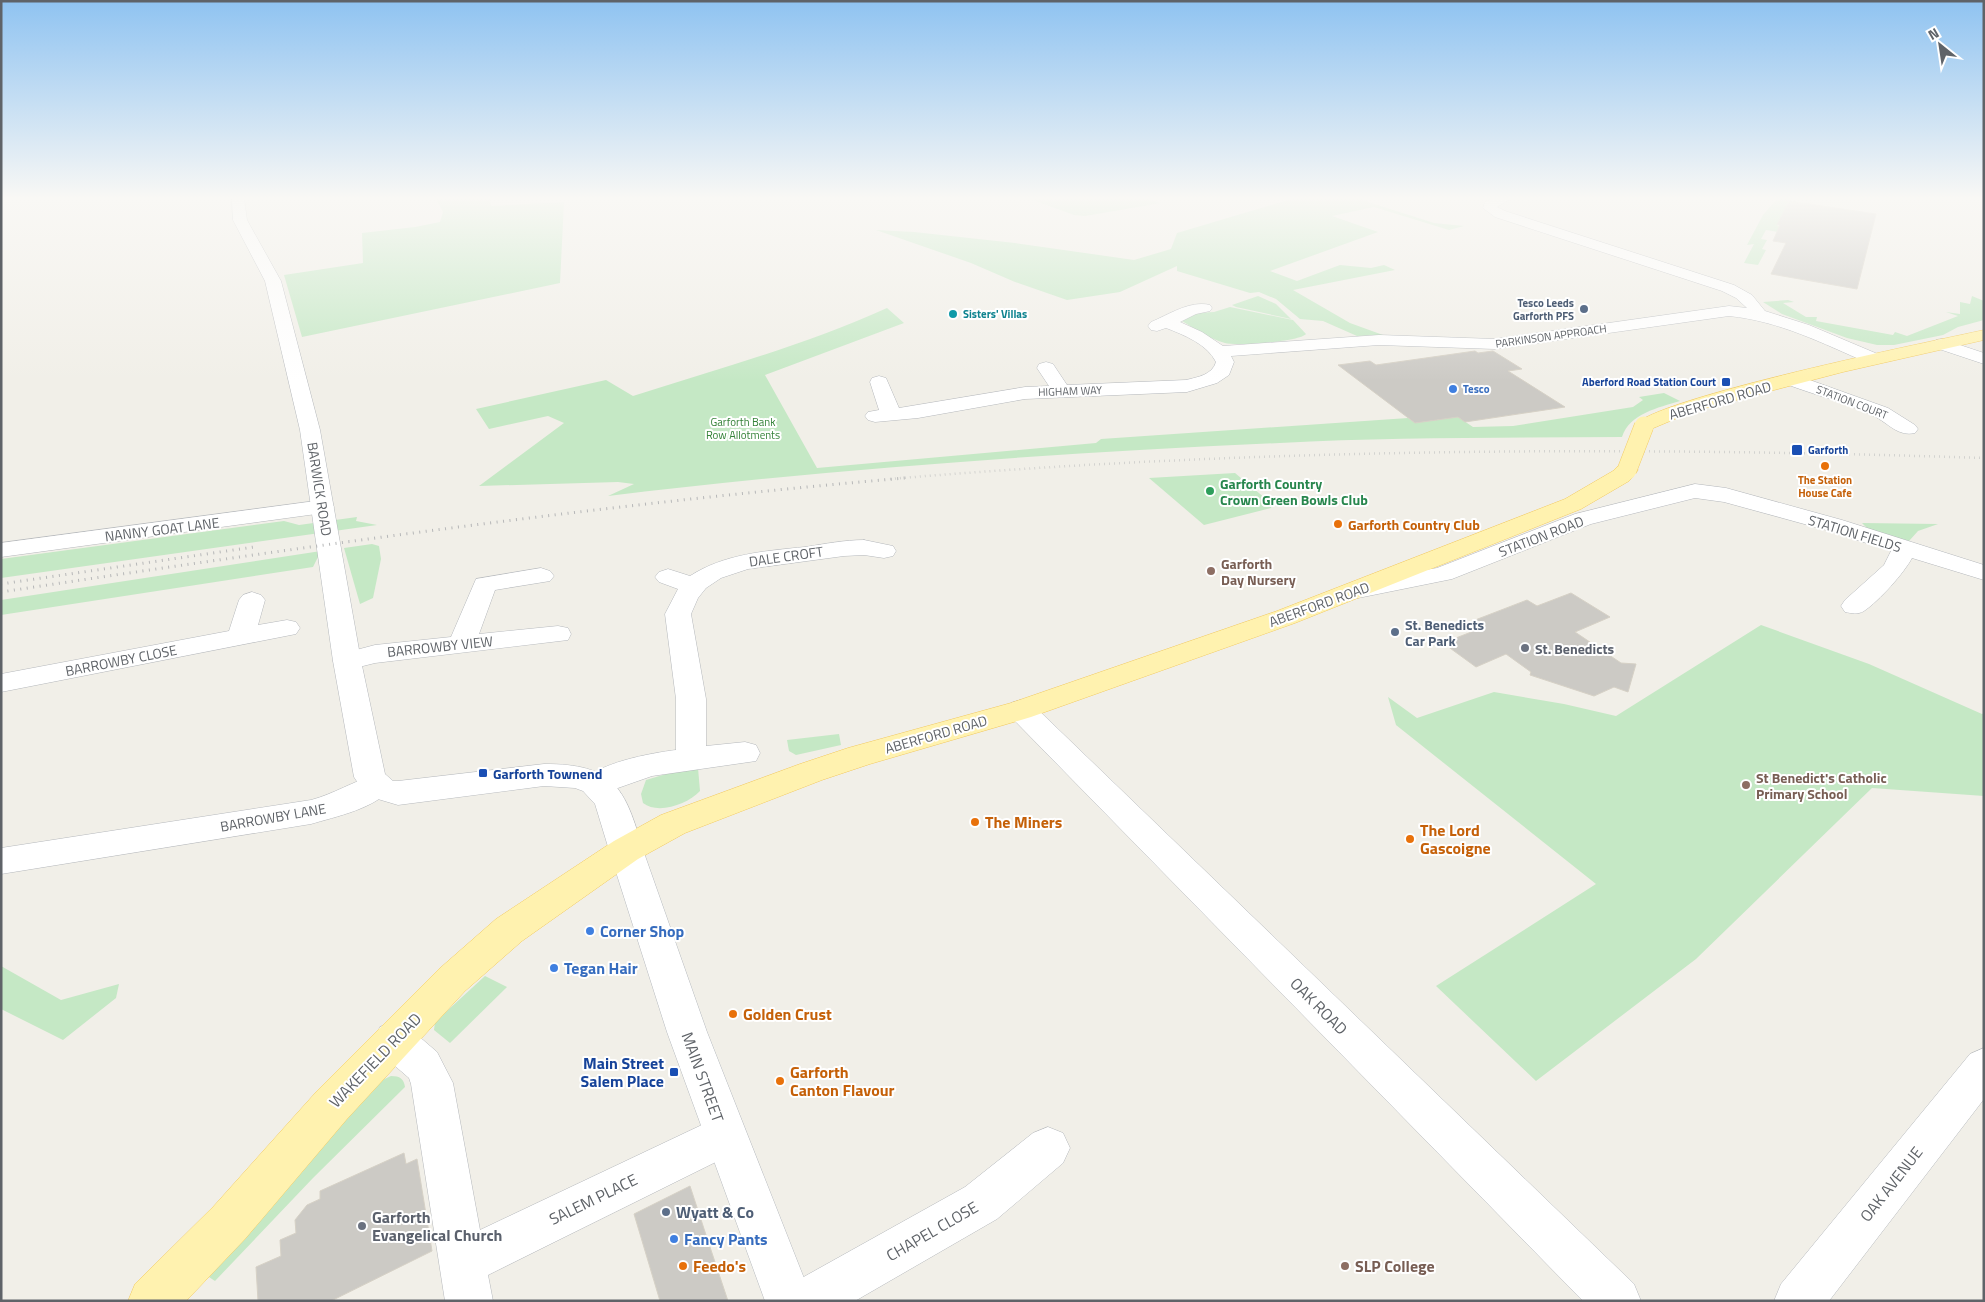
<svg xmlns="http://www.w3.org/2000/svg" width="1985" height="1302" font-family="'Titillium Web',sans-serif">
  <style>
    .green { fill: #c5e8c5 }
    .building { fill: #cccac5; stroke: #d6d1c6 }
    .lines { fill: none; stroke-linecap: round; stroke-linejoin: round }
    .minor-casing { stroke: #b5b8bc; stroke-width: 1 }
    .tertiary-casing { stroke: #b5b8bc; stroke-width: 1 }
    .secondary-casing { stroke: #b6babf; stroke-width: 1 }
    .primary-casing { stroke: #f2c960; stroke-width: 1 }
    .minor { fill: #fff; fill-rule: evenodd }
    .tertiary { fill: #fff; fill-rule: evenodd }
    .secondary { fill: #fff; fill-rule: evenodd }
    .primary { fill: #fff2af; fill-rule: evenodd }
    .rail-far1 { stroke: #b6b7b8; stroke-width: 2.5; stroke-dasharray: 0.5 4.5; stroke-linecap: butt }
    .rail { stroke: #b6b7b8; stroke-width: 3; stroke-dasharray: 1 5.5; stroke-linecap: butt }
    .primary-bridge-casing { stroke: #f2c960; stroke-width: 20; stroke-linecap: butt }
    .primary-bridge { stroke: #fff2af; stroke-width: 19 }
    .service-dot { fill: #5c6f8a; stroke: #fff; stroke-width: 2 }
    .culture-dot { fill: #0f9aa8; stroke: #fff; stroke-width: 2 }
    .transit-dot { fill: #1a4fb4; stroke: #fff; stroke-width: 2 }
    .shop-dot { fill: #3f7fe0; stroke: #fff; stroke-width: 2 }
    .food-dot { fill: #e8710a; stroke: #fff; stroke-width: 2 }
    .leisure-dot { fill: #2e9e5b; stroke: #fff; stroke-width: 2 }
    .education-dot { fill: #8d6e63; stroke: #fff; stroke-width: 2 }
    .worship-dot { fill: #6b7280; stroke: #fff; stroke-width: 2 }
    .labels { text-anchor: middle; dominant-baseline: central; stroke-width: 4; stroke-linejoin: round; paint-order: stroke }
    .far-service-label { font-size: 11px; font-weight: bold; fill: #4e5e75; stroke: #fff; text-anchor: end }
    .far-culture-label { font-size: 11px; font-weight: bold; fill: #0d838f; stroke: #fff; text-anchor: start }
    .far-street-label { font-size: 11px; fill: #5f6368; stroke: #fff }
    .far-transit-label { font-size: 11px; font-weight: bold; fill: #164399; stroke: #fff; text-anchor: end }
    .far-shop-label { font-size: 11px; font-weight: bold; fill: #366cbe; stroke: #fff; text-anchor: start }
    .far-park-label { font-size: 11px; fill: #348238; stroke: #fff }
    .far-food-label { font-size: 11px; font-weight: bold; fill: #c56008; stroke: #fff }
    .street-label { font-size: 14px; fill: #5f6368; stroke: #fff }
    .leisure-label { font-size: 14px; font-weight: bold; fill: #27864d; stroke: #fff; text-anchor: start }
    .food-label { font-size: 14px; font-weight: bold; fill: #c56008; stroke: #fff; text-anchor: start }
    .education-label { font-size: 14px; font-weight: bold; fill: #785e54; stroke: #fff; text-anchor: start }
    .service-label { font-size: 14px; font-weight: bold; fill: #4e5e75; stroke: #fff; text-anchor: start }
    .worship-label { font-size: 14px; font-weight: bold; fill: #5b616d; stroke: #fff; text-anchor: start }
    .transit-label { font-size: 14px; font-weight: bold; fill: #164399; stroke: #fff; text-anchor: start }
    .near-food-label { font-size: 16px; font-weight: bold; fill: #c56008; stroke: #fff; text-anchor: start }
    .near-shop-label { font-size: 16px; font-weight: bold; fill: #366cbe; stroke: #fff; text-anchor: start }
    .near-street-label { font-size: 16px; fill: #5f6368; stroke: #fff }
    .near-transit-label { font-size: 16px; font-weight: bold; fill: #164399; stroke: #fff; text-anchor: end }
    .near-service-label { font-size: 16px; font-weight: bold; fill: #4e5e75; stroke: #fff; text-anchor: start }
    .near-worship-label { font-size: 16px; font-weight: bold; fill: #5b616d; stroke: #fff; text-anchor: start }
    .near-education-label { font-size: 16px; font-weight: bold; fill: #785e54; stroke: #fff; text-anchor: start }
  </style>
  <rect width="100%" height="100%" fill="#f1efe8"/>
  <g class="green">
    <path d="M 436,199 L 490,199 L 491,206 L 564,202 L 560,283 L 302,337 L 284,275 L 363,263 L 362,233 L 415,227 L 440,222 L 443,212 Z"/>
    <path d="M 1030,199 L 1149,199 L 1161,203 L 1085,216 L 1074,215 Z"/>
    <path d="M 1291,199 L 1366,199 L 1365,201 L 1434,223 L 1464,226 L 1449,230 L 1374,207 L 1332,216 L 1378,232 L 1270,271 L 1297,281 L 1340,265 L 1371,268 L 1384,265 L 1395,270 L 1293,290 L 1350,323 L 1383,335 L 1357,336 L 1323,321 L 1300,319 L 1276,299 L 1266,295 L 1259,292 L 1250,293 L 1177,271 L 1177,266 L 1120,292 L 1067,300 L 1015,282 L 971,263 L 876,230 L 914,232 L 1015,243 L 1134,260 L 1171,249 L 1177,233 Z"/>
    <path d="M 1777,199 L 1790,199 L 1777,226 L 1868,241 L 1853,244 L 1766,230 L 1761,239 L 1767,240 L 1762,249 L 1766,250 L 1758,265 L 1744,263 L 1754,244 L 1747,245 L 1763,215 Z"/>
    <path d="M 1258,296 L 1276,304 L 1291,319 L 1236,307 L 1232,305 Z"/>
    <path d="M 1972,296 L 1984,301 L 1984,320 L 1958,327 L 1943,335 L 1894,345 L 1877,345 L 1847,338 L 1782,314 L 1763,302 L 1788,300 L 1794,302 L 1783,303 L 1806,317 L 1817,317 L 1816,321 L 1893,335 L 1895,332 L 1907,336 L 1958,316 L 1946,312 L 1960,314 L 1960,302 L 1970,304 Z"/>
    <path d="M 1230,307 L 1293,320 L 1306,334 C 1299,342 1236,346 1225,343 C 1210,339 1195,329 1182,321 L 1182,319 L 1197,313 L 1214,312 Z"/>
    <path d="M 887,308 L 904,323 L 765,375 L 817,468 L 1096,443 L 1101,439 L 1408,418 L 1415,423 L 1458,417 L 1473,427 L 1513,426 L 1633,407 L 1643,400 L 1639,397 L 1664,393 L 1680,401 C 1658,408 1630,413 1622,437 C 1508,438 1393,437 1280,443 C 1055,453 831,469 608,496 L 634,484 L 618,482 L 479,486 L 564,423 L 548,416 L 489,429 L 476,409 L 606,380 L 633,396 C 718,369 805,345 887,308 Z"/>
    <path d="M 1235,473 L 1272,504 L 1271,508 L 1204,525 L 1149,478 Z"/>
    <path d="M 357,517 L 356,521 L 377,525 L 1,578 L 1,559 L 284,521 L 299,525 Z"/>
    <path d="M 1862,523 L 1938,524 L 1918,531 L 1909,541 L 1869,530 Z"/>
    <path d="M 372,544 L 379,546 L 381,559 L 373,598 L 360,604 L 344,548 Z"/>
    <path d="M 321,551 L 313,567 L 1,615 L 1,600 Z"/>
    <path d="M 1761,625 L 1869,664 L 1982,714 L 1984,713 L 1984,796 L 1872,788 L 1696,959 L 1536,1081 L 1436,986 L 1596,884 L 1396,725 L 1388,697 L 1417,718 L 1494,692 L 1564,704 L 1616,716 Z"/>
    <path d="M 839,734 L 841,745 L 796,755 L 789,751 L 787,740 Z"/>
    <path d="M 698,768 L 700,791 C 688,804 658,815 643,803 L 641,794 L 646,780 L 673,772 Z"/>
    <path d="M 1,966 L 61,1000 L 119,984 L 116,998 L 63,1040 L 1,1009 Z"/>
    <path d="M 485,976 L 507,987 L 450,1043 L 434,1030 L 435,1022 Z"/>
    <path d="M 391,1076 C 400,1076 404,1079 405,1087 L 313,1178 L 215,1281 L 206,1275 L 380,1081 Z"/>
  </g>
  <g class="building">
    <path d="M 1789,201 L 1876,214 L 1857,289 L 1771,274 L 1786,243 L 1773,241 L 1780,225 L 1777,225 Z"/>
    <path d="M 1475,351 L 1478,353 L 1493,351 L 1522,369 L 1508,371 L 1565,407 L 1465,422 L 1458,417 L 1415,423 L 1338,365 L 1370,361 L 1376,365 Z"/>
    <path d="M 1571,593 L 1610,617 L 1575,632 L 1621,663 L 1636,664 L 1628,692 L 1614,687 L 1594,696 L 1530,675 L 1531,672 L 1506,654 L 1476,667 L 1443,643 L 1479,629 L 1470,622 L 1527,600 L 1537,606 Z"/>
    <path d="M 404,1153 L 406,1164 L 417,1159 L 432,1251 L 331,1301 L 258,1301 L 256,1267 L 281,1256 L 280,1240 L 296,1233 L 295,1220 L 307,1205 L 320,1199 L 320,1191 Z"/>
    <path d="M 690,1186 L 707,1238 L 728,1301 L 660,1301 L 634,1214 Z"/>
  </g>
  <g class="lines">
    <defs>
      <g id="minor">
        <path d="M 1492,199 L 1510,199 L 1497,207 L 1505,211 L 1734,285 L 1752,295 L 1765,311 L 1809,325 L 1880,355 L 1883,359 L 1880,363 L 1874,364 L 1868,363 C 1822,343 1779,321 1729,316 L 1495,349 L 1379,345 L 1231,356 L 1234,362 L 1229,375 L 1217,383 L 1187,392 L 1025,399 L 918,418 L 875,422 L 868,420 L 865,416 L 868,412 L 879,410 L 870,382 L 872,378 L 879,376 L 886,378 L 899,408 L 1025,387 L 1049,386 L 1037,368 L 1039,364 L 1046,362 L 1053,364 L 1067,385 L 1186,380 C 1198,377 1212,375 1216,362 C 1207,344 1184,335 1166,328 L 1157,331 L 1151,330 L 1148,326 L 1151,322 C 1168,315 1190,300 1210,305 L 1212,308 L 1210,311 L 1196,314 L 1180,322 L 1202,332 L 1223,346 L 1379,335 L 1495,339 L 1729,306 L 1747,308 L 1736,298 L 1722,291 L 1495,217 L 1483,208 L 1485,202 Z"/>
        <path d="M 1942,339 L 1984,353 L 1984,364 L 1936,348 L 1933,344 L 1936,340 Z"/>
        <path d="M 1793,374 L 1888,408 L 1915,425 L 1918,429 L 1915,433 C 1898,437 1888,423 1874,416 C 1847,403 1815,395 1786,384 L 1784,380 L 1786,376 Z"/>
        <path d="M 1695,484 L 1726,488 L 1842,520 L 1984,565 L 1984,580 L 1912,558 C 1904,573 1879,601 1864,611 C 1858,615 1851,613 1845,612 L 1841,606 L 1845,600 L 1884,565 L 1891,551 L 1826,530 L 1724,502 L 1695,498 L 1591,524 L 1452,579 L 1358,598 L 1349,595 L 1345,590 L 1349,585 L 1358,582 L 1437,568 L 1575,514 Z"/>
        <path d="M 323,500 L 331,502 L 334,507 L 331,512 L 1,557 L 1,543 Z"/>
        <path d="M 864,540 L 893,546 L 896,551 L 893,556 L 884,558 L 864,555 L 844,556 L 748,569 L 721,578 L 706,588 L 698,598 L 691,614 L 706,699 L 706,746 L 745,742 L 756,745 L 760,753 L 756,761 L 652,776 L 598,795 L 587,792 L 582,784 C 594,763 652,753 676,750 L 676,699 L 665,614 L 678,589 L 659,582 L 655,577 L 659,572 L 668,569 L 690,576 C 724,554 765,551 805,547 C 825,544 844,540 864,540 Z"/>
        <path d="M 541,568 L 550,571 L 554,576 L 550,581 L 495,590 L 479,634 L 558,626 L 568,628 L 571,634 L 568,640 L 375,663 L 347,670 L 337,667 L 333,661 L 337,655 L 375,645 L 451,637 L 476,579 Z"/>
        <path d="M 252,592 L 261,595 L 265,600 L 258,625 L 287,620 L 296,622 L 300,628 L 296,634 L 1,692 L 1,674 L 229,631 L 239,600 L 243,595 Z"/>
        <path d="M 1021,700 L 1031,703 L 1634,1284 L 1641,1301 L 1583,1301 L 1011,717 L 1006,710 L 1011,703 Z"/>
        <path d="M 376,775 L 387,778 L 392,786 C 379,808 334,817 311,824 L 1,874 L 1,848 L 311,800 C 334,794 353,781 376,775 Z"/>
        <path d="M 394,1022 L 408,1027 L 437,1052 L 453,1083 L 480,1230 L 725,1114 L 740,1120 L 747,1135 L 740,1150 L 488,1275 L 493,1301 L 445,1301 L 411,1084 L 409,1078 L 380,1053 L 374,1040 L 380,1027 Z"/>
        <path d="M 1984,1048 L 1984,1099 L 1829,1301 L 1774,1301 L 1781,1284 L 1970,1054 Z"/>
        <path d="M 1048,1127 L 1063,1133 L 1070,1148 L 1063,1163 L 997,1219 L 855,1301 L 784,1301 L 791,1284 L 965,1187 L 1033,1133 Z"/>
      </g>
      <path id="tertiary" d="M 232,199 L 244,199 L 247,220 L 281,281 L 320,430 L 361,661 L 385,774 L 393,781 L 398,781 L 544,764 C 614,764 625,787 643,850 L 638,859 L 626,863 L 614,859 L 609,850 L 595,804 L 583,791 L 575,788 L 544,786 L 398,805 L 371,797 L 362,789 L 354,777 L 333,661 L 300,430 L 265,281 L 233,220 Z"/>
      <path id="secondary" d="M 626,837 L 638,841 L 643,850 L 707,1032 L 813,1301 L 765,1301 L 667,1032 L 609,850 L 614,841 Z"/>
      <g id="primary">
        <path d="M 1984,330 L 1984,340 L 1843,372 L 1694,411 L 1644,432 L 1637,430 L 1634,426 C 1653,398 1934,341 1984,330 Z"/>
        <path d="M 1627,463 L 1635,465 L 1638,470 L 1629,481 L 1581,509 L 1295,623 L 1031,717 L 870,764 L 822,780 L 685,833 L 638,859 L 522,941 L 465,991 L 347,1119 L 245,1239 L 186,1301 L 128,1301 L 135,1284 L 213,1207 L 317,1091 L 439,969 L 496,919 L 614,841 L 661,815 L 800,764 L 848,748 L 1011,703 L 1277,611 L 1565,499 L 1613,471 L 1619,465 Z"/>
      </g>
    </defs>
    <use href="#minor" class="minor-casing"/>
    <use href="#tertiary" class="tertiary-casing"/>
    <use href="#secondary" class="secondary-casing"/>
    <use href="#primary" class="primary-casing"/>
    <use href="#minor" class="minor"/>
    <use href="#tertiary" class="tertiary"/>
    <use href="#secondary" class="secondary"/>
    <use href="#primary" class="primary"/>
    <path class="rail-far1" d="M 890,479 C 1254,448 1619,446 1984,458"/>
    <g class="rail">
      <path d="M 1,584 L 254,547"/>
      <path d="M 1,592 C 301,547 602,504 905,478"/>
    </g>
    <defs>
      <path id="primary-bridge" d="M 1627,470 L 1644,426"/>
    </defs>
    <use href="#primary-bridge" class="primary-bridge-casing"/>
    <use href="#primary-bridge" class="primary-bridge"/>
  </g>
  <linearGradient id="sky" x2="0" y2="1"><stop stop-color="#8fc3f1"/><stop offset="0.52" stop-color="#f9f8f5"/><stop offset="1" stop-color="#f9f8f5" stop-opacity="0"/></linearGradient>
  <rect width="1985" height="381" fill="url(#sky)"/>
  <g class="service-dot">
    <circle cx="1584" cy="309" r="5"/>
    <circle cx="1395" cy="632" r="5"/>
    <circle cx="666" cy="1212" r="5"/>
  </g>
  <circle class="culture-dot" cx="953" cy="314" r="5"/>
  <g class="transit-dot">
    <rect x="1721" y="377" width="10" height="10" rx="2.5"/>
    <rect x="1791" y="444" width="12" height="12" rx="2.5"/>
    <rect x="478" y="768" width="10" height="10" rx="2.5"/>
    <rect x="669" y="1067" width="10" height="10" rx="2.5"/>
  </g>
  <g class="shop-dot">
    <circle cx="1453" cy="389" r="5"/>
    <circle cx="590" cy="931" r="5"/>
    <circle cx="554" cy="968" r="5"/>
    <circle cx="674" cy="1239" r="5"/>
  </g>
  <g class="food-dot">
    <circle cx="1825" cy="466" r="5"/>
    <circle cx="1338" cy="524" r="5"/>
    <circle cx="975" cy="822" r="5"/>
    <circle cx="1410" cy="839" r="5"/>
    <circle cx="733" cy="1014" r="5"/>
    <circle cx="780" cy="1081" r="5"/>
    <circle cx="683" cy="1266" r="5"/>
  </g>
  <circle class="leisure-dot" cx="1210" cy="491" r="5"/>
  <g class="education-dot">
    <circle cx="1211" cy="571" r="5"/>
    <circle cx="1746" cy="785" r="5"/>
    <circle cx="1345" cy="1266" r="5"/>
  </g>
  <g class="worship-dot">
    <circle cx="1525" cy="648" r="5"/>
    <circle cx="362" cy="1226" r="5"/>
  </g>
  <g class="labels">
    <g class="far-service-label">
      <text x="1574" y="303">Tesco Leeds<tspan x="1574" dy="13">Garforth PFS</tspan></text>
    </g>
    <g class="far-culture-label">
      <text x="963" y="314">Sisters' Villas</text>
    </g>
    <g class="far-street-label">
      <text transform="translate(1551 336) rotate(-8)">PARKINSON APPROACH</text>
      <text transform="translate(1070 391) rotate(-2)">HIGHAM WAY</text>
      <text transform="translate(1852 402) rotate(21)">STATION COURT</text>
    </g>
    <g class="far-transit-label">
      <text x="1716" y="382">Aberford Road Station Court</text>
      <text x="1808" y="450" text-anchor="start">Garforth</text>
    </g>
    <g class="far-shop-label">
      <text x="1463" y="389">Tesco</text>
    </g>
    <g class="far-park-label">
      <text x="743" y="422">Garforth Bank<tspan x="743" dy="13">Row Allotments</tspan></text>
    </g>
    <g class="far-food-label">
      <text x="1825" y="480">The Station<tspan x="1825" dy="13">House Cafe</tspan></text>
    </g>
    <g class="street-label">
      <text transform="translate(1720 400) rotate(-16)">ABERFORD ROAD</text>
      <text transform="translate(320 489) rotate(81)">BARWICK ROAD</text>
      <text transform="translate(162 529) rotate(-7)">NANNY GOAT LANE</text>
      <text transform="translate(1855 533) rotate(17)">STATION FIELDS</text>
      <text transform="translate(1541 536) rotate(-21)">STATION ROAD</text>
      <text transform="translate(786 556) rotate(-8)">DALE CROFT</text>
      <text transform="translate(1319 604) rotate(-20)">ABERFORD ROAD</text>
      <text transform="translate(440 646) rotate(-6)">BARROWBY VIEW</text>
      <text transform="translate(121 660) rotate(-11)">BARROWBY CLOSE</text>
      <text transform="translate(936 734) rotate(-16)">ABERFORD ROAD</text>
      <text transform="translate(273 817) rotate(-10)">BARROWBY LANE</text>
    </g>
    <g class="leisure-label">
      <text x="1220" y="483">Garforth Country<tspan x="1220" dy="16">Crown Green Bowls Club</tspan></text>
    </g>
    <g class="food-label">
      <text x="1348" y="524">Garforth Country Club</text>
    </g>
    <g class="education-label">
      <text x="1221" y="563">Garforth<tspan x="1221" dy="16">Day Nursery</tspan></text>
      <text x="1756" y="777">St Benedict's Catholic<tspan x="1756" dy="16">Primary School</tspan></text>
    </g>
    <g class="service-label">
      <text x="1405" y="624">St. Benedicts<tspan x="1405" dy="16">Car Park</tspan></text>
    </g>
    <g class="worship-label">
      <text x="1535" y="648">St. Benedicts</text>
    </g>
    <g class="transit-label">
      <text x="493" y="773">Garforth Townend</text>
    </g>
    <g class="near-food-label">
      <text x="985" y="822">The Miners</text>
      <text x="1420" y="830">The Lord<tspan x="1420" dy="18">Gascoigne</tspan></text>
      <text x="743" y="1014">Golden Crust</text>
      <text x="790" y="1072">Garforth<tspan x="790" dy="18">Canton Flavour</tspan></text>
      <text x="693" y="1266">Feedo's</text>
    </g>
    <g class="near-shop-label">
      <text x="600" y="931">Corner Shop</text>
      <text x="564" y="968">Tegan Hair</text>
      <text x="684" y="1239">Fancy Pants</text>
    </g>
    <g class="near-street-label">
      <text transform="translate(1319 1006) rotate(45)">OAK ROAD</text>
      <text transform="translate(375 1060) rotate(-46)">WAKEFIELD ROAD</text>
      <text transform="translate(703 1077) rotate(70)">MAIN STREET</text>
      <text transform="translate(1891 1184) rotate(-52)">OAK AVENUE</text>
      <text transform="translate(593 1199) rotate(-26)">SALEM PLACE</text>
      <text transform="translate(932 1231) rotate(-30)">CHAPEL CLOSE</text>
    </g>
    <g class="near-transit-label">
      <text x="664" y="1063">Main Street<tspan x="664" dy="18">Salem Place</tspan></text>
    </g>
    <g class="near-service-label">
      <text x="676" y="1212">Wyatt &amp; Co</text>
    </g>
    <g class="near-worship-label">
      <text x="372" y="1217">Garforth<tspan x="372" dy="18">Evangelical Church</tspan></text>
    </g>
    <g class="near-education-label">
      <text x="1355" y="1266">SLP College</text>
    </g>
  </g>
  <rect width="1985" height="1302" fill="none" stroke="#5f6368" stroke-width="5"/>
  <g transform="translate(1940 45) rotate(330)" stroke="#ffffff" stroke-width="4" paint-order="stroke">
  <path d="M0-4L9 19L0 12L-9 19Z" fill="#5f6368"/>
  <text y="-8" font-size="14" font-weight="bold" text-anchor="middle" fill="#5f6368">N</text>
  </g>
</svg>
